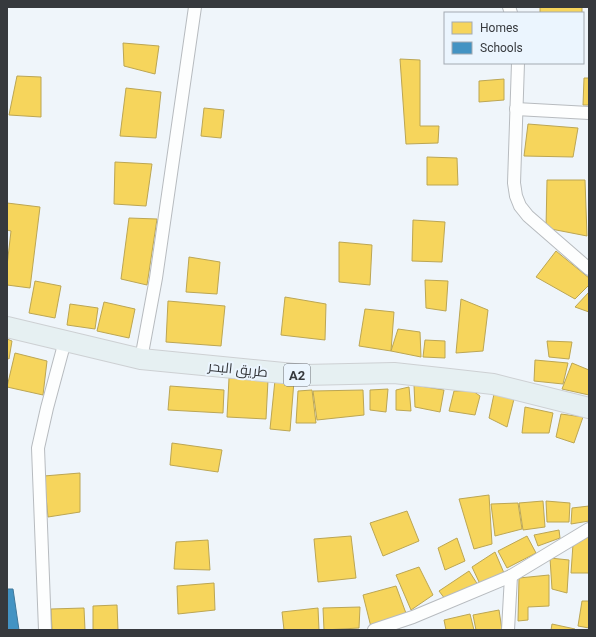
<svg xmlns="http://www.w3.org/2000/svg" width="596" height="637" font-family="Roboto,Cairo,sans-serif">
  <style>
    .homes { fill: #f6d55c; stroke: #bca653 }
    .schools { fill: #4393c3; stroke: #3f789b }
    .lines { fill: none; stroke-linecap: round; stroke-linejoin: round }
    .minor-casing { stroke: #b7bbbf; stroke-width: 14 }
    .primary-casing { stroke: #cdd0d3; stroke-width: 22 }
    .minor { stroke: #fdfefe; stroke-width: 12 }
    .primary { stroke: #e6f0f2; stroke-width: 20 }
    .labels { text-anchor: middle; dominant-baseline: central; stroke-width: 4; stroke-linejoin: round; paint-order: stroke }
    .shield { fill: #ebf5fe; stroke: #6c7177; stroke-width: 1 }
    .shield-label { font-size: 13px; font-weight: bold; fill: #36393d }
    .street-label { font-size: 14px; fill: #36393d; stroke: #ebf5fe }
  </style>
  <rect width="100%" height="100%" fill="#eff5fa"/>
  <g class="homes">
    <rect x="540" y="7" width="42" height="6"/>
    <path d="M 123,43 L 159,46 L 155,74 L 124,66 Z"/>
    <path d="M 400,59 L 420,60 L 420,126 L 439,126 L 438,143 L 406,144 Z"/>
    <path d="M 17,76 L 41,77 L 41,117 L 9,115 Z"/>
    <path d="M 584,78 L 589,78 L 589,105 L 583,105 Z"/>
    <path d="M 504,79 L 504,100 L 479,102 L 479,81 Z"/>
    <path d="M 126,88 L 161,92 L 156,138 L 120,136 Z"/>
    <path d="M 204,108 L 224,110 L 221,138 L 201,136 Z"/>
    <path d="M 528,124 L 578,128 L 573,157 L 524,156 Z"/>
    <path d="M 427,157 L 457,158 L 458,185 L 427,185 Z"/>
    <path d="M 115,162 L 152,164 L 146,206 L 114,204 Z"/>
    <path d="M 547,180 L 585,180 L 587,236 L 546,228 Z"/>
    <path d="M 7,203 L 40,207 L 30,288 L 7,285 L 7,266 L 11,231 L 7,230 Z"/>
    <path d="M 129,218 L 157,219 L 147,285 L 121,279 Z"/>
    <path d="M 413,220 L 445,222 L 442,262 L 412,261 Z"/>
    <path d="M 339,242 L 372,245 L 370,285 L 339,282 Z"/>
    <path d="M 556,251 L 589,278 L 589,285 L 575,299 L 536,277 Z"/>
    <path d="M 189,257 L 220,262 L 217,294 L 186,292 Z"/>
    <path d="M 425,280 L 448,281 L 446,311 L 426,308 Z"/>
    <path d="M 35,281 L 61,286 L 55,318 L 29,313 Z"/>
    <path d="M 589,292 L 589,312 L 575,307 Z"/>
    <path d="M 285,297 L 326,304 L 325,340 L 281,335 Z"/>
    <path d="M 461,299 L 488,310 L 483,351 L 456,353 Z"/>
    <path d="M 168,301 L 225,306 L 221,346 L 166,342 Z"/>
    <path d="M 104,302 L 135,309 L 129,338 L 97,331 Z"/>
    <path d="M 70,304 L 98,308 L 95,329 L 67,325 Z"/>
    <path d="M 365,309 L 394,312 L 391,351 L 359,346 Z"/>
    <path d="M 398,329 L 420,332 L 421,357 L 391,351 Z"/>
    <path d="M 7,339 L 12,341 L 9,359 L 7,358 Z"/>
    <path d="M 425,340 L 445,341 L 445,358 L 423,357 Z"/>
    <path d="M 547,341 L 572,342 L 569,359 L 549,357 Z"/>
    <path d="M 15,353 L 47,361 L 43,395 L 7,387 Z"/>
    <path d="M 535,360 L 568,363 L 563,384 L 534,381 Z"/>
    <path d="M 572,363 L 589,370 L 589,395 L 562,389 Z"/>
    <path d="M 229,378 L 268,380 L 266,419 L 227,417 Z"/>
    <path d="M 275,380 L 294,381 L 290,431 L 270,429 Z"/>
    <path d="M 414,385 L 444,390 L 440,412 L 415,407 Z"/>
    <path d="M 170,386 L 224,390 L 223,413 L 168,410 Z"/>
    <path d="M 409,387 L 411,411 L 396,410 L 396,390 Z"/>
    <path d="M 388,389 L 386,412 L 370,410 L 370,390 Z"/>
    <path d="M 312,390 L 316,423 L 296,423 L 298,391 Z"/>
    <path d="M 363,390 L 364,415 L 317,420 L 313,391 Z"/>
    <path d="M 454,391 L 473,391 L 480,396 L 475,415 L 449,411 Z"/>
    <path d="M 494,394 L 514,399 L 507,427 L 489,418 Z"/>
    <path d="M 525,407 L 553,413 L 549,433 L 522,433 Z"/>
    <path d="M 561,414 L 583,417 L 574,443 L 556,437 Z"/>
    <path d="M 172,443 L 222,450 L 218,472 L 170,465 Z"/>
    <path d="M 80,473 L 80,512 L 48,517 L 44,476 Z"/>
    <path d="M 489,495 L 492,544 L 474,549 L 459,499 Z"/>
    <path d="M 543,501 L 545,527 L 523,530 L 519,503 Z"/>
    <path d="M 546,501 L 570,503 L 569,522 L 547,522 Z"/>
    <path d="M 518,503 L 522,529 L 495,536 L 491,504 Z"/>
    <path d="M 589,506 L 589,521 L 571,524 L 572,508 Z"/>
    <path d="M 407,511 L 419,541 L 383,556 L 370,523 Z"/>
    <path d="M 559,530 L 560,538 L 538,546 L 534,535 Z"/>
    <path d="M 589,534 L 589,573 L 571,573 L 573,544 Z"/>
    <path d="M 351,536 L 356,578 L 318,582 L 314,539 Z"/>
    <path d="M 527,536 L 536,553 L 507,568 L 498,551 Z"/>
    <path d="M 457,538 L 465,561 L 445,570 L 438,548 Z"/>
    <path d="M 208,540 L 210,570 L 174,569 L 176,542 Z"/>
    <path d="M 495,552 L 504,573 L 480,584 L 472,567 Z"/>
    <path d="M 550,558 L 569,560 L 567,593 L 552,589 Z"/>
    <path d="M 419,567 L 433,595 L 411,610 L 396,575 Z"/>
    <path d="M 469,571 L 478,585 L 445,599 L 439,591 Z"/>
    <path d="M 549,575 L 549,606 L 528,607 L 528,620 L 518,621 L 519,578 Z"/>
    <path d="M 214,583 L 215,610 L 178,614 L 177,586 Z"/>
    <path d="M 396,586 L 407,616 L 371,627 L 363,595 Z"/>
    <path d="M 582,601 L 589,601 L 589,628 L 578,626 Z"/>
    <path d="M 117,605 L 118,630 L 93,630 L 93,606 Z"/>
    <path d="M 360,607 L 359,628 L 324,630 L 323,608 Z"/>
    <path d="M 84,608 L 85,630 L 52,630 L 51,609 Z"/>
    <path d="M 318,608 L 319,630 L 284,630 L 282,612 Z"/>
    <path d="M 499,610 L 502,630 L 476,630 L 473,615 Z"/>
    <path d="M 470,614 L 474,630 L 446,630 L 444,620 Z"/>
    <path d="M 552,624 L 575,629 L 575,630 L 551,630 Z"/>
  </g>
  <path class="schools" d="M 7,589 L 13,589 L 19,630 L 7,630 Z"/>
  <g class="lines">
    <defs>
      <g id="minor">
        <path d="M 509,7 L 511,13"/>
        <path d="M 518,63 L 514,183 L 516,196 L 520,206 L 528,216 L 589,269"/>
        <path d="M 516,109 L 589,113"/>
        <path d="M 141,359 L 156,278 L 195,7"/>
        <path d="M 45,630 L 38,448 L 47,408 L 65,341"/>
        <path d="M 374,630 L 413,617 L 511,576 L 589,529"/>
        <path d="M 508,630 L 511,576"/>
      </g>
      <path id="primary" d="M 7,327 L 141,359 L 304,375 L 394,373 L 449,379 L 493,384 L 589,408"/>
    </defs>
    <use href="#minor" class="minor-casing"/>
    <use href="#primary" class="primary-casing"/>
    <use href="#minor" class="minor"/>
    <use href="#primary" class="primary"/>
  </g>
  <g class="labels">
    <rect class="shield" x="284" y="364" width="26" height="22" rx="3"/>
    <g class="shield-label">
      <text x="297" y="375">A2</text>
    </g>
    <g class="street-label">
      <text transform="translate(238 369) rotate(6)">طريق البحر</text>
    </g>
  </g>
  <rect width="596" height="637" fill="none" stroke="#36393d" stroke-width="16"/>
  <rect x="444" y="12" width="140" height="52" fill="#ebf5fe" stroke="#a3aab1"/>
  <rect x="452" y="22" width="20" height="12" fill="#f6d55c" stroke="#a3aab1"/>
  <text x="480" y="32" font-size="12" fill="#36393d">Homes</text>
  <rect x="452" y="42" width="20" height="12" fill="#4393c3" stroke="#a3aab1"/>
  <text x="480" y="52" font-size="12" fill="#36393d">Schools</text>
</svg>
